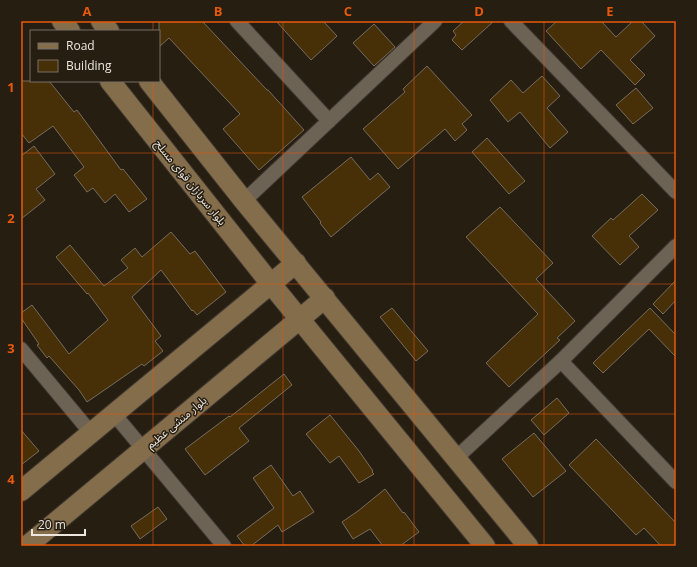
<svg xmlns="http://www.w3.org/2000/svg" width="697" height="567" font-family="'Open Sans','Noto Sans Arabic',sans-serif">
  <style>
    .building { fill: #473007; stroke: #766c5e }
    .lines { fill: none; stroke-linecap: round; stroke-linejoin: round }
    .minor-casing { stroke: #403932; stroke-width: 16 }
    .secondary-casing { stroke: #403932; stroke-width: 22 }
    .minor { stroke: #6d6355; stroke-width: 14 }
    .secondary { stroke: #846d4a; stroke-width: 20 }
    .grid { fill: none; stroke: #e8590c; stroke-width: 1; stroke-opacity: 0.55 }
    .labels { text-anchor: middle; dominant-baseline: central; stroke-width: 3; stroke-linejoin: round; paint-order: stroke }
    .street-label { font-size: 11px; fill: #ece6de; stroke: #271e12 }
    .neatline { fill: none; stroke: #e8590c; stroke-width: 1.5 }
    .grid-label { font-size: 13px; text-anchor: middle; font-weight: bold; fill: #e8590c }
  </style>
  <rect width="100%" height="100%" fill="#271e12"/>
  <g class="building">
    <path d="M 159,21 L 202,21 L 267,90 L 268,90 L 304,130 L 259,170 L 223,129 L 240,114 L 169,38 L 159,47 Z"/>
    <path d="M 276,21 L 323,21 L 337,36 L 311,60 Z"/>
    <path d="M 464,21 L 494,21 L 462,50 L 452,40 L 456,35 L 453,31 Z"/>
    <path d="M 557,21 L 601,21 L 616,37 L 633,21 L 641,21 L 655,36 L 630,60 L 645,75 L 635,85 L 601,50 L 581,69 L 546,31 Z"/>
    <path d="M 374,24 L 395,47 L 374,66 L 353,43 Z"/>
    <path d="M 427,66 L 472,115 L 462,124 L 467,130 L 455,141 L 445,129 L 398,169 L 363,129 L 405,92 L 403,89 Z"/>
    <path d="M 542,76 L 560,96 L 547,108 L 568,132 L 550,148 L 520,112 L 508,122 L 490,100 L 511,80 L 523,93 Z"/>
    <path d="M 21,81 L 49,81 L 74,112 L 77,110 L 121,170 L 123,169 L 147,199 L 129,212 L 115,194 L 105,203 L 93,188 L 87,192 L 74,175 L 84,167 L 53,126 L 29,143 L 21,133 Z"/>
    <path d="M 636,88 L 653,108 L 633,124 L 616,105 Z"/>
    <path d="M 487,138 L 525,181 L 509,194 L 472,152 Z"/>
    <path d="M 34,146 L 55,174 L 36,189 L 45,200 L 21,219 L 21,156 Z"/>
    <path d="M 351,157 L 370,180 L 378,173 L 390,187 L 331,237 L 320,223 L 321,222 L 302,197 Z"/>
    <path d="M 642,194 L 658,210 L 629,236 L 639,247 L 620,265 L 592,236 L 611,218 L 613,220 Z"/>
    <path d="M 500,207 L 553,263 L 536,279 L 575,321 L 557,338 L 560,340 L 509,387 L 486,363 L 538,314 L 466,237 Z"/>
    <path d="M 171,232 L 190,254 L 195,251 L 226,292 L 197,315 L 193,310 L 192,311 L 161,270 L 132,297 L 161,336 L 155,341 L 163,351 L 144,366 L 142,364 L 87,402 L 79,390 L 49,356 L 47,358 L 37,345 L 39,344 L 21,318 L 21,313 L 32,305 L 69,354 L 108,320 L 88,293 L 87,294 L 56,257 L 70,245 L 104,286 L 128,268 L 121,260 L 135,248 L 142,257 Z"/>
    <path d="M 676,280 L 676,300 L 663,314 L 653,304 Z"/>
    <path d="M 392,308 L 428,351 L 416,361 L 380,317 Z"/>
    <path d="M 650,308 L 676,335 L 676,357 L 649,329 L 603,373 L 593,363 Z"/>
    <path d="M 284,374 L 292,385 L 239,428 L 249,441 L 205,475 L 185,449 L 229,416 L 230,417 Z"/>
    <path d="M 557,398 L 569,413 L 544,435 L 531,420 Z"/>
    <path d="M 330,415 L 359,451 L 373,471 L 372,472 L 374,474 L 359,483 L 339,456 L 330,463 L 306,434 Z"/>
    <path d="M 21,430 L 39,451 L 21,465 Z"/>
    <path d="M 534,433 L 566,471 L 533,497 L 502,459 Z"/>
    <path d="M 596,439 L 676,523 L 676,546 L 661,546 L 644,528 L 636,535 L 569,465 Z"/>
    <path d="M 271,465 L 293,496 L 300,491 L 314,512 L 282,532 L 278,525 L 251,546 L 245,546 L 237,536 L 274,508 L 253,478 Z"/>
    <path d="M 385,489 L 403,513 L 404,512 L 419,532 L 400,546 L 383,546 L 370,529 L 353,539 L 342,522 L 358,511 Z"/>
    <path d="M 158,507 L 167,519 L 140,539 L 131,526 Z"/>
  </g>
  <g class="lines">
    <defs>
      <g id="minor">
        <path d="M 237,21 L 329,121"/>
        <path d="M 511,21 L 676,192"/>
        <path d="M 244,201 L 435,21"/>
        <path d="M 21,349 L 91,433"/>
        <path d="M 561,361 L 676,482"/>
        <path d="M 114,414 L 224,546"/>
        <path d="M 456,458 L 561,361 L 676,246"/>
      </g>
      <g id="secondary">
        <path d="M 62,21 L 70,31"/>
        <path d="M 101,21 L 109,31"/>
        <path d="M 110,81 L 271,284 L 485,546"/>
        <path d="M 149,81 L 244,201 L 528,546"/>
        <path d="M 21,491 L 296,263"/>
        <path d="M 27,546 L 325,298"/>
      </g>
    </defs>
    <use href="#minor" class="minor-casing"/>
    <use href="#secondary" class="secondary-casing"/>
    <use href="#minor" class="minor"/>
    <use href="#secondary" class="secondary"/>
  </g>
  <path class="grid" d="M 153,21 L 153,31M 283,21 L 283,546M 414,21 L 414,546M 544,21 L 544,546M 153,81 L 153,546M 21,153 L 676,153M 21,284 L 676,284M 21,414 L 676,414"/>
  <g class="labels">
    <g class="street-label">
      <text transform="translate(191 182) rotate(51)">بلوار سربازان قوای مسلح</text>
      <text transform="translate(176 422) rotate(-40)">بلوار منشی عظیم</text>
    </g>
  </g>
  <rect width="697" height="567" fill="none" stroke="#271e12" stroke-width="44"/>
  <rect x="30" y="30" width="130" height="52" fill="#271e12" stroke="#766e64"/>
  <rect x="38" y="43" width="20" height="6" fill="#846d4a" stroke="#766e64"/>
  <text x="66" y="50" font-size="12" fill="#ece6de">Road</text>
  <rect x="38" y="60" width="20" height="12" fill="#473007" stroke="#766e64"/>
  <text x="66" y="70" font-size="12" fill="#ece6de">Building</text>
  <path d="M32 529v6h53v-6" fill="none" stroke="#ece6de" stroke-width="2"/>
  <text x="38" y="529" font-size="12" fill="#ece6de" stroke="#271e12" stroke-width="3" paint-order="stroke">20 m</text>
  <rect x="22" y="22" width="653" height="523" class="neatline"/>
  <g class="grid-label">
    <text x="87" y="16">A</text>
    <text x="218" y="16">B</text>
    <text x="348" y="16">C</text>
    <text x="479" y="16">D</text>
    <text x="610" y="16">E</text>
    <text x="11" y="92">1</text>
    <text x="11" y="223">2</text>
    <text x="11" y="353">3</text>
    <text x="11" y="484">4</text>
  </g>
</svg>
